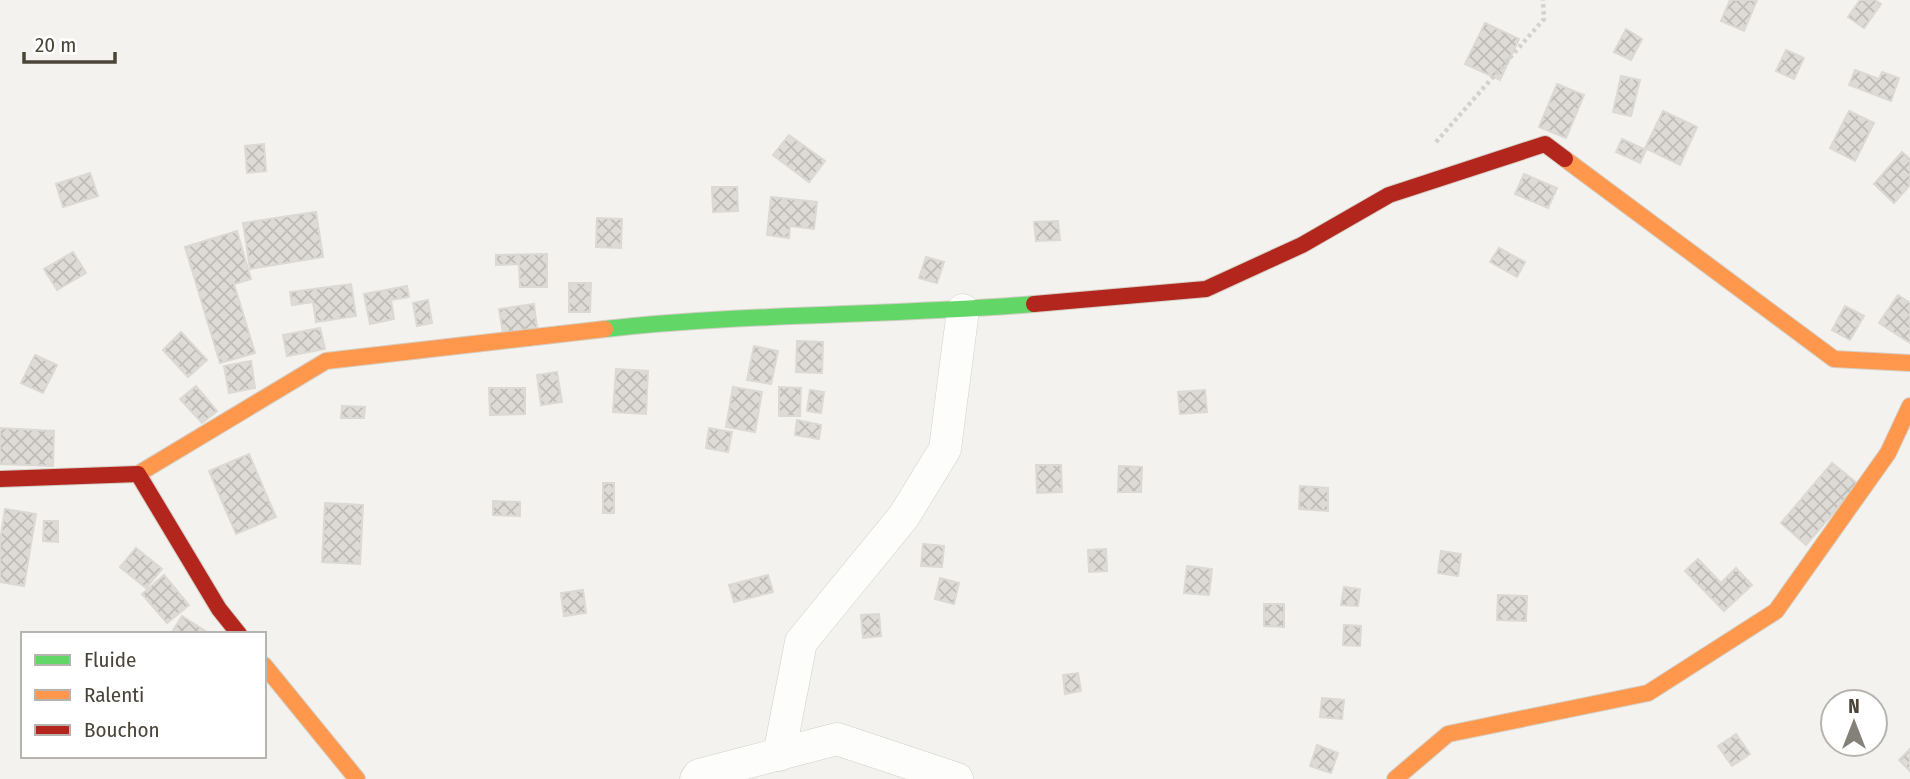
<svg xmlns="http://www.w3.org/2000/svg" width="1910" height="779" font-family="'Fira Sans Condensed',sans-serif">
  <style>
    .building { fill: url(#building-cross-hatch); stroke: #dcd9d4; stroke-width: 2 }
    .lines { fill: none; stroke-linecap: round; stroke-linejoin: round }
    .street-casing { stroke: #d2d0cb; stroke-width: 33 }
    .fast-casing { stroke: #d3cfc5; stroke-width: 18 }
    .slow-casing { stroke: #d3cfc5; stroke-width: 18 }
    .jam-casing { stroke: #d3cfc5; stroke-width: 18 }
    .path { stroke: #d3d2cc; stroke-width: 4.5; stroke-dasharray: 3.5 3.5; stroke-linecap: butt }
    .street { stroke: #fdfdfc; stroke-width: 32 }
    .fast { stroke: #63d668; stroke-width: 16 }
    .slow { stroke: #ff974d; stroke-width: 16 }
    .jam { stroke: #b3261e; stroke-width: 16 }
  </style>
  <defs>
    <pattern id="building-cross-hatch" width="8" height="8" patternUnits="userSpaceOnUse" patternTransform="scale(1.75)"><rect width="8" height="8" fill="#dedbd6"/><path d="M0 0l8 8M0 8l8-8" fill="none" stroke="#c0bdb8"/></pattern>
  </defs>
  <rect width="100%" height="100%" fill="#f4f2ee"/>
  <g class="building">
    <path d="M 1730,0 L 1757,0 L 1744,31 L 1721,21 Z"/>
    <path d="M 1860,0 L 1875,0 L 1881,4 L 1864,28 L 1848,17 Z"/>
    <path d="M 1485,23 L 1519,39 L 1500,80 L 1465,64 Z"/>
    <path d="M 1626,29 L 1642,39 L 1631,60 L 1614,52 Z"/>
    <path d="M 1786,50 L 1804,58 L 1794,79 L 1776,71 Z"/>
    <path d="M 1855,70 L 1879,79 L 1882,72 L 1899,78 L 1891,101 L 1849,85 Z"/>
    <path d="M 1621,76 L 1640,80 L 1631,116 L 1613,112 Z"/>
    <path d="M 1557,84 L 1584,95 L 1566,138 L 1539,127 Z"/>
    <path d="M 1663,111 L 1697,127 L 1680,165 L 1645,148 Z"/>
    <path d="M 1849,111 L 1874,123 L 1855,161 L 1830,148 Z"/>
    <path d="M 789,135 L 825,161 L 809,182 L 773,155 Z"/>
    <path d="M 1622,139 L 1646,150 L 1640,163 L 1616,152 Z"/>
    <path d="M 264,144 L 266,171 L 247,173 L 245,146 Z"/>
    <path d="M 1902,152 L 1910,159 L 1910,185 L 1894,203 L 1874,184 Z"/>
    <path d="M 90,173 L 98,196 L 63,207 L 56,184 Z"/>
    <path d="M 1524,174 L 1557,188 L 1548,208 L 1515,194 Z"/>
    <path d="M 712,187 L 737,187 L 738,211 L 713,212 Z"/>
    <path d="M 771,197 L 817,202 L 814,229 L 790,226 L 789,238 L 767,235 Z"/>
    <path d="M 316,212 L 323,257 L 250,269 L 243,223 Z"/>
    <path d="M 597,218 L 622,219 L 621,248 L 596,247 Z"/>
    <path d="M 1058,221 L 1060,240 L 1036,241 L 1034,222 Z"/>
    <path d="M 237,231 L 251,279 L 234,284 L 255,353 L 220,363 L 185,247 Z"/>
    <path d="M 1499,248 L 1525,262 L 1517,277 L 1490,262 Z"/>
    <path d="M 73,252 L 86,273 L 57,290 L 44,269 Z"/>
    <path d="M 547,254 L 547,287 L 520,287 L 519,264 L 496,265 L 496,255 Z"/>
    <path d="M 926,257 L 944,262 L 937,283 L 919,278 Z"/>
    <path d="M 569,283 L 591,283 L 590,312 L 569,312 Z"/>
    <path d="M 351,284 L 356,316 L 316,322 L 313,302 L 292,305 L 290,292 Z"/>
    <path d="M 407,286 L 409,297 L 391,300 L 394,319 L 370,324 L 364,294 Z"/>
    <path d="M 1898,295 L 1910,303 L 1910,343 L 1879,323 Z"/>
    <path d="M 428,300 L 432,323 L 417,326 L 413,303 Z"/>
    <path d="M 534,304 L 537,328 L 503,333 L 499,309 Z"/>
    <path d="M 1845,306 L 1864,316 L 1850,340 L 1832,330 Z"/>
    <path d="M 320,328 L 325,349 L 287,356 L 283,335 Z"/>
    <path d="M 181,332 L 207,360 L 188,377 L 163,350 Z"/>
    <path d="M 797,341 L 823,342 L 822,373 L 796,372 Z"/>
    <path d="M 754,346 L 778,351 L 771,384 L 747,380 Z"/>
    <path d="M 35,355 L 57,365 L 43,393 L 21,383 Z"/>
    <path d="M 251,361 L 255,388 L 229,393 L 224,366 Z"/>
    <path d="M 616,369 L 648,371 L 646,414 L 613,412 Z"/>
    <path d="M 557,372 L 562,402 L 541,405 L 537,375 Z"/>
    <path d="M 196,386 L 217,411 L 202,423 L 180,399 Z"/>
    <path d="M 733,387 L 762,392 L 755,432 L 726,427 Z"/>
    <path d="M 779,387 L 801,388 L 800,416 L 779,416 Z"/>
    <path d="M 489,388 L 525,388 L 525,414 L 490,415 Z"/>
    <path d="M 810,390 L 824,392 L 821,413 L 807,411 Z"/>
    <path d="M 1205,390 L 1207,412 L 1180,414 L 1178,392 Z"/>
    <path d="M 342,406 L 365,407 L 364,418 L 341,418 Z"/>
    <path d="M 797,420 L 821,425 L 819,439 L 795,435 Z"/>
    <path d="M 0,428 L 54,431 L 53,466 L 0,464 Z"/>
    <path d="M 709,428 L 732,432 L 728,452 L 706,448 Z"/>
    <path d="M 249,454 L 276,517 L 236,534 L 209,471 Z"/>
    <path d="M 1832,463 L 1858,484 L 1806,545 L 1781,523 Z"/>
    <path d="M 1036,465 L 1061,465 L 1062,492 L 1037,493 Z"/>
    <path d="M 1119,466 L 1142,467 L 1141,492 L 1118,492 Z"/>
    <rect x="603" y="483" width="11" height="30"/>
    <path d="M 1300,486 L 1328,488 L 1328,511 L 1299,509 Z"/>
    <path d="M 493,501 L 520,502 L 520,516 L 493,515 Z"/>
    <path d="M 325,503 L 363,505 L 360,564 L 322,562 Z"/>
    <path d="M 5,509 L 36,514 L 24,586 L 0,582 L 0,541 Z"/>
    <path d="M 44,521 L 58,521 L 58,542 L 43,541 Z"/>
    <path d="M 923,544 L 944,546 L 942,567 L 921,566 Z"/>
    <path d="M 136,548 L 162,569 L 146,588 L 120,567 Z"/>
    <path d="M 1106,549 L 1107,571 L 1089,572 L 1088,550 Z"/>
    <path d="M 1441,551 L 1461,554 L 1458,576 L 1438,573 Z"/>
    <path d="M 1698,559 L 1721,583 L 1736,568 L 1752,585 L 1724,611 L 1685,571 Z"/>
    <path d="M 1187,566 L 1212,569 L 1209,595 L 1184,593 Z"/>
    <path d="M 164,575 L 189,605 L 167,623 L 142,594 Z"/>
    <path d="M 768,575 L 773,592 L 734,602 L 729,585 Z"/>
    <path d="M 940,578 L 959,583 L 954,604 L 935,599 Z"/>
    <path d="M 1344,587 L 1360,589 L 1358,606 L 1341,605 Z"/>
    <path d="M 583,590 L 586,613 L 564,616 L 561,593 Z"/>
    <path d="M 1498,595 L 1527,596 L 1526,621 L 1497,620 Z"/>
    <path d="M 1264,604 L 1284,604 L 1284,627 L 1264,626 Z"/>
    <path d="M 879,614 L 881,636 L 863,638 L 861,615 Z"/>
    <path d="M 182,616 L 210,634 L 171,634 Z"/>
    <path d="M 1344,625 L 1361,626 L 1360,646 L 1343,645 Z"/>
    <path d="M 1078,673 L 1081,691 L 1065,694 L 1063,675 Z"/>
    <path d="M 1322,698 L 1344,700 L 1342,719 L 1320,717 Z"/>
    <path d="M 1736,734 L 1750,754 L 1732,766 L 1718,746 Z"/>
    <path d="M 1317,745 L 1338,753 L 1331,773 L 1310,766 Z"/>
    <path d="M 1910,749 L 1910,771 L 1899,760 Z"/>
  </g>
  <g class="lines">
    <defs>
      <g id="street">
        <path d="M 779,755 L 801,642 L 904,516 L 945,449 L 963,310"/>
        <path d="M 696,779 L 699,775 L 837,739 L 957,779"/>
      </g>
      <path id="fast" d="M 605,329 C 747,313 891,316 1034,304"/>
      <g id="slow">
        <path d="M 1565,159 L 1834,359 L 1910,363"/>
        <path d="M 138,474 L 326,361 L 605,329"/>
        <path d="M 264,665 L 357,779"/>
        <path d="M 1395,779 L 1448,734 L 1648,693 L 1776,611 L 1888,453 L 1910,406"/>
      </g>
      <g id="jam">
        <path d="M 1034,304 L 1206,289 L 1302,245 L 1389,195 L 1545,144 L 1565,159"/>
        <path d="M 0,479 L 138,474 L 219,609 L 239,634"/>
      </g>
    </defs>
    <use href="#street" class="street-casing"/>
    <use href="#fast" class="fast-casing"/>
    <use href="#slow" class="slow-casing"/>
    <use href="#jam" class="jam-casing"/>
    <path class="path" d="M 1436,142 L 1544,19 L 1543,0"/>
    <use href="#street" class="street"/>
    <use href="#fast" class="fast"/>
    <use href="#slow" class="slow"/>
    <use href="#jam" class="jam"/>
  </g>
  <rect x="21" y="632" width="245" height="126" fill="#ffffff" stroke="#b7b4b0" stroke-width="2"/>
  <rect x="35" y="655" width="35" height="10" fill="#63d668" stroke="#b7b4b0" stroke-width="2"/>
  <text x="84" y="667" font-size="21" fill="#4b4439">Fluide</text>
  <rect x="35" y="690" width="35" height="10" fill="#ff974d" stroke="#b7b4b0" stroke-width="2"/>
  <text x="84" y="702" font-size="21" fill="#4b4439">Ralenti</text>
  <rect x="35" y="725" width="35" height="10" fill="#b3261e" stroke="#b7b4b0" stroke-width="2"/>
  <text x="84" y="737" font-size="21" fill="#4b4439">Bouchon</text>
  <g transform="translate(1854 723)"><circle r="33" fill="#ffffff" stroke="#b7b4b0" stroke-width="2"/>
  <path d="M0-5L12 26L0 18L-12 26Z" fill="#868178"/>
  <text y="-10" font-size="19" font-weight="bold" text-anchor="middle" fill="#4b4439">N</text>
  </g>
  <path d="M24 52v10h91v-10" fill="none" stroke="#4b4439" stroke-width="3.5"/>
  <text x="35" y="52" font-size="21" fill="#4b4439" stroke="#ffffff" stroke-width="5" paint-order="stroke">20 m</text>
</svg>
